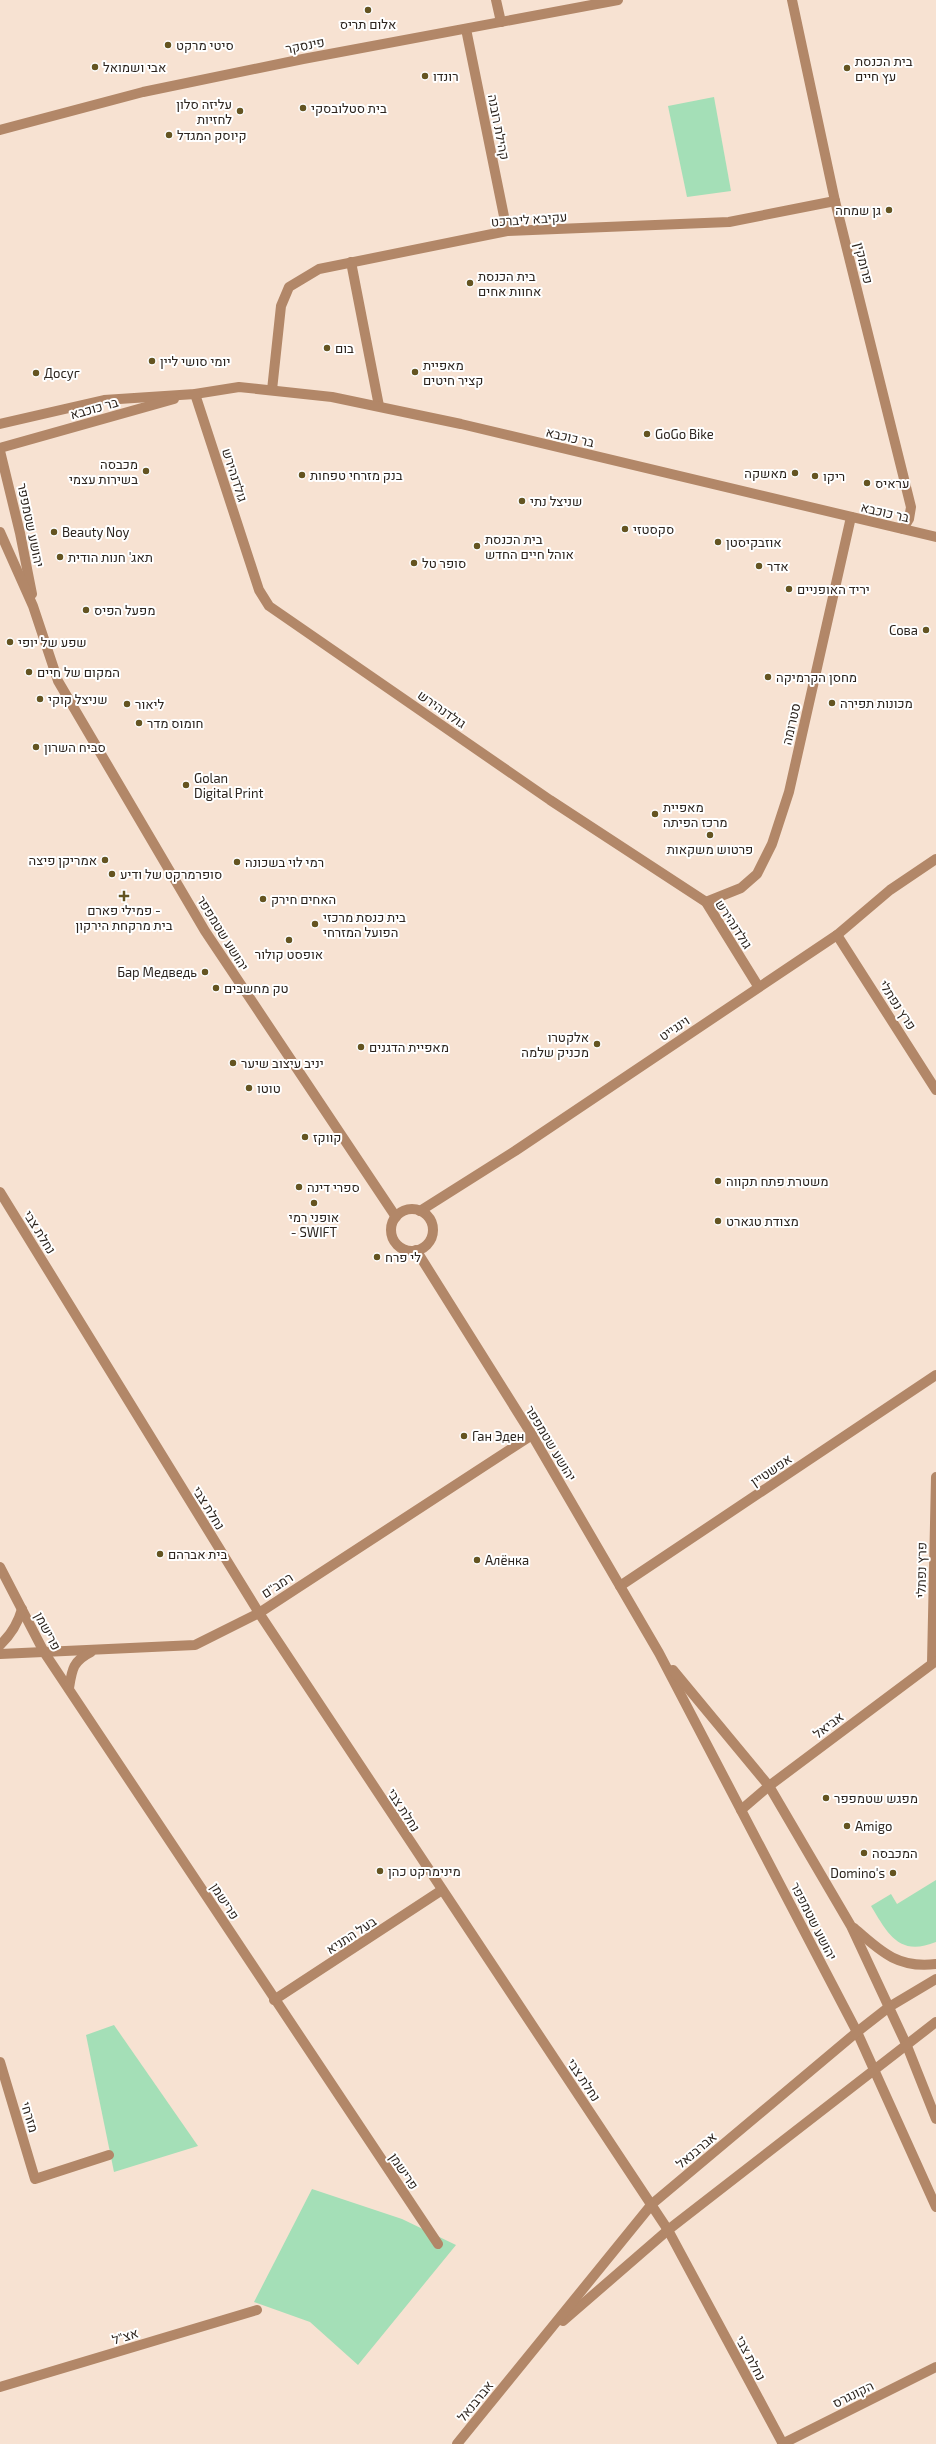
<svg xmlns="http://www.w3.org/2000/svg" width="936" height="2444" font-family="'Exo 2',Heebo,sans-serif">
  <style>
    .green { fill: #a4dfb7 }
    .lines { fill: none; stroke-linecap: round; stroke-linejoin: round }
    .pedestrian { stroke: #b28768; stroke-width: 10 }
    .minor { stroke: #b28768; stroke-width: 10 }
    .tertiary { stroke: #b28768; stroke-width: 10 }
    .poi-dot { fill: #645421; stroke: #fff; stroke-width: 1.5 }
    .labels { text-anchor: middle; dominant-baseline: central; stroke-width: 4; stroke-linejoin: round; paint-order: stroke }
    .poi-label { font-size: 13px; fill: #2c241e; stroke: #fff; text-anchor: start }
    .street-label { font-size: 13px; fill: #2c241e; stroke: #fff }
  </style>
  <rect width="100%" height="100%" fill="#f7e2d2"/>
  <g class="green">
    <path d="M 714,97 L 731,191 L 687,197 L 668,106 Z"/>
    <path d="M 936,1880 L 936,1942 C 899,1957 888,1934 871,1906 L 891,1894 L 897,1904 Z"/>
    <path d="M 114,2025 L 198,2146 L 114,2172 L 86,2035 Z"/>
    <path d="M 312,2189 L 402,2219 L 456,2245 L 358,2365 L 310,2322 L 254,2302 Z"/>
  </g>
  <g class="lines">
    <path class="pedestrian" d="M 351,262 L 379,406"/>
    <g class="minor">
      <path d="M 496,0 L 501,22"/>
      <path d="M 792,0 L 835,201 L 911,507 L 909,519 L 903,529"/>
      <path d="M 466,29 L 507,231"/>
      <path d="M 0,130 L 143,92 L 303,59 L 618,0"/>
      <path d="M 272,390 L 281,306 L 289,287 L 319,269 L 507,231 L 729,222 L 835,201"/>
      <path d="M 195,394 L 259,590 L 269,606 L 550,800 L 706,902 L 758,986"/>
      <path d="M 706,902 L 741,888 L 757,874 L 772,844 L 789,792 L 851,517"/>
      <path d="M 837,935 L 936,1090"/>
      <path d="M 0,1192 L 259,1613 L 668,2230 L 783,2444"/>
      <path d="M 420,1211 L 515,1151 L 837,935 L 890,890 L 936,859"/>
      <path d="M 0,1567 L 44,1652 L 438,2244"/>
      <path d="M 620,1586 L 936,1375"/>
      <path d="M 0,1645 C 12,1634 18,1623 22,1609"/>
      <path d="M 0,1654 L 195,1645 L 259,1613 L 532,1435"/>
      <path d="M 932,1663 L 936,1477"/>
      <path d="M 69,1688 C 72,1669 73,1661 91,1652"/>
      <path d="M 741,1810 L 769,1786 L 936,1661"/>
      <path d="M 274,2000 L 442,1890"/>
      <path d="M 0,2062 L 35,2179 L 109,2155"/>
      <path d="M 0,2387 L 257,2310"/>
      <path d="M 782,2444 L 936,2367"/>
    </g>
    <g class="tertiary">
      <path d="M 0,424 L 104,400 L 195,394 L 239,387 L 332,397 L 461,424 L 936,537"/>
      <path d="M 0,448 L 174,399"/>
      <path d="M 0,451 L 20,533 L 32,594"/>
      <path d="M 0,532 L 33,606 L 58,681 L 205,931 L 396,1217"/>
      <circle cx="412" cy="1230" r="21"/>
      <path d="M 416,1250 L 532,1435 L 659,1653 L 857,2032 L 936,2207"/>
      <path d="M 673,1670 L 769,1786 L 851,1926 L 907,2046 L 936,2119"/>
      <path d="M 854,1928 C 880,1951 898,1969 936,1964"/>
      <path d="M 563,2321 L 668,2230 L 936,2022"/>
      <path d="M 457,2444 L 652,2204 L 857,2032 L 889,2007 L 936,1979"/>
    </g>
  </g>
  <g class="poi-dot">
    <circle cx="368" cy="10" r="4"/>
    <circle cx="168" cy="45" r="4"/>
    <circle cx="95" cy="67" r="4"/>
    <circle cx="847" cy="68" r="4"/>
    <circle cx="425" cy="76" r="4"/>
    <circle cx="303" cy="108" r="4"/>
    <circle cx="240" cy="111" r="4"/>
    <circle cx="169" cy="135" r="4"/>
    <circle cx="889" cy="210" r="4"/>
    <circle cx="470" cy="283" r="4"/>
    <circle cx="327" cy="348" r="4"/>
    <circle cx="152" cy="361" r="4"/>
    <circle cx="415" cy="372" r="4"/>
    <circle cx="36" cy="373" r="4"/>
    <circle cx="647" cy="434" r="4"/>
    <circle cx="146" cy="471" r="4"/>
    <circle cx="795" cy="473" r="4"/>
    <circle cx="302" cy="475" r="4"/>
    <circle cx="815" cy="476" r="4"/>
    <circle cx="867" cy="483" r="4"/>
    <circle cx="522" cy="501" r="4"/>
    <circle cx="625" cy="529" r="4"/>
    <circle cx="54" cy="532" r="4"/>
    <circle cx="718" cy="542" r="4"/>
    <circle cx="477" cy="546" r="4"/>
    <circle cx="60" cy="557" r="4"/>
    <circle cx="414" cy="563" r="4"/>
    <circle cx="759" cy="566" r="4"/>
    <circle cx="789" cy="589" r="4"/>
    <circle cx="86" cy="610" r="4"/>
    <circle cx="926" cy="630" r="4"/>
    <circle cx="10" cy="642" r="4"/>
    <circle cx="29" cy="672" r="4"/>
    <circle cx="768" cy="677" r="4"/>
    <circle cx="40" cy="699" r="4"/>
    <circle cx="832" cy="703" r="4"/>
    <circle cx="127" cy="704" r="4"/>
    <circle cx="139" cy="723" r="4"/>
    <circle cx="36" cy="747" r="4"/>
    <circle cx="186" cy="785" r="4"/>
    <circle cx="655" cy="814" r="4"/>
    <circle cx="710" cy="835" r="4"/>
    <circle cx="105" cy="860" r="4"/>
    <circle cx="237" cy="862" r="4"/>
    <circle cx="112" cy="874" r="4"/>
    <path d="M122 890h4v4h4v4h-4v4h-4v-4h-4v-4h4z"/>
    <circle cx="263" cy="899" r="4"/>
    <circle cx="315" cy="924" r="4"/>
    <circle cx="289" cy="940" r="4"/>
    <circle cx="205" cy="972" r="4"/>
    <circle cx="216" cy="988" r="4"/>
    <circle cx="597" cy="1044" r="4"/>
    <circle cx="361" cy="1047" r="4"/>
    <circle cx="233" cy="1063" r="4"/>
    <circle cx="249" cy="1088" r="4"/>
    <circle cx="305" cy="1137" r="4"/>
    <circle cx="718" cy="1181" r="4"/>
    <circle cx="299" cy="1187" r="4"/>
    <circle cx="314" cy="1203" r="4"/>
    <circle cx="718" cy="1221" r="4"/>
    <circle cx="377" cy="1257" r="4"/>
    <circle cx="464" cy="1436" r="4"/>
    <circle cx="160" cy="1554" r="4"/>
    <circle cx="477" cy="1560" r="4"/>
    <circle cx="826" cy="1798" r="4"/>
    <circle cx="847" cy="1826" r="4"/>
    <circle cx="864" cy="1853" r="4"/>
    <circle cx="380" cy="1871" r="4"/>
    <circle cx="893" cy="1873" r="4"/>
  </g>
  <g class="labels">
    <g class="poi-label">
      <text x="368" y="24" text-anchor="middle">אלום תריס</text>
      <text x="176" y="45">סיטי מרקט</text>
      <text x="855" y="61">בית הכנסת<tspan x="855" dy="15">עץ חיים</tspan></text>
      <text x="103" y="67">אבי ושמואל</text>
      <text x="433" y="76">רונדו</text>
      <text x="232" y="104" text-anchor="end">עליזה סלון<tspan x="232" dy="15">לחזיות</tspan></text>
      <text x="311" y="108">בית סטלובסקי</text>
      <text x="177" y="135">קיוסק המגדל</text>
      <text x="881" y="210" text-anchor="end">גן שמחה</text>
      <text x="478" y="276">בית הכנסת<tspan x="478" dy="15">אחוות אחים</tspan></text>
      <text x="335" y="348">בום</text>
      <text x="160" y="361">יומי סושי ליין</text>
      <text x="423" y="365">מאפיית<tspan x="423" dy="15">קציר חיטים</tspan></text>
      <text x="44" y="373">Досуг</text>
      <text x="655" y="434">GoGo Bike</text>
      <text x="138" y="464" text-anchor="end">מכבסה<tspan x="138" dy="15">בשירות עצמי</tspan></text>
      <text x="787" y="473" text-anchor="end">מאשקה</text>
      <text x="310" y="475">בנק מזרחי טפחות</text>
      <text x="823" y="476">ריקו</text>
      <text x="875" y="483">עראיס</text>
      <text x="530" y="501">שניצל נתי</text>
      <text x="633" y="529">סקסטזי</text>
      <text x="62" y="532">Beauty Noy</text>
      <text x="485" y="539">בית הכנסת<tspan x="485" dy="15">אוהל חיים החדש</tspan></text>
      <text x="726" y="542">אוזבקיסטן</text>
      <text x="68" y="557">תאג' חנות הודית</text>
      <text x="422" y="563">סופר טל</text>
      <text x="767" y="566">אדר</text>
      <text x="797" y="589">יריד האופניים</text>
      <text x="94" y="610">מפעל הפיס</text>
      <text x="918" y="630" text-anchor="end">Сова</text>
      <text x="18" y="642">שפע של יופי</text>
      <text x="37" y="672">המקום של חיים</text>
      <text x="776" y="677">מחסן הקרמיקה</text>
      <text x="48" y="699">שניצל קוקי</text>
      <text x="840" y="703">מכונות תפירה</text>
      <text x="135" y="704">ליאור</text>
      <text x="147" y="723">חומוס מדר</text>
      <text x="44" y="747">סביח השרון</text>
      <text x="194" y="778">Golan<tspan x="194" dy="15">Digital Print</tspan></text>
      <text x="663" y="807">מאפיית<tspan x="663" dy="15">מרכז הפיתה</tspan></text>
      <text x="710" y="849" text-anchor="middle">פרטוש משקאות</text>
      <text x="97" y="860" text-anchor="end">אמריקן פיצה</text>
      <text x="245" y="862">רמי לוי בשכונה</text>
      <text x="120" y="874">סופרמרקט של ודיע</text>
      <text x="271" y="899">האחים חירק</text>
      <text x="124" y="910" text-anchor="middle">פמילי פארם -<tspan x="124" dy="15">בית מרקחת הירקון</tspan></text>
      <text x="323" y="917">בית כנסת מרכזי<tspan x="323" dy="15">הפועל המזרחי</tspan></text>
      <text x="289" y="954" text-anchor="middle">אופסט קולור</text>
      <text x="197" y="972" text-anchor="end">Бар Медведь</text>
      <text x="224" y="988">טק מחשבים</text>
      <text x="589" y="1037" text-anchor="end">אלקטרו<tspan x="589" dy="15">מכניק שלמה</tspan></text>
      <text x="369" y="1047">מאפיית הדגנים</text>
      <text x="241" y="1063">יניב עיצוב שיער</text>
      <text x="257" y="1088">טוטו</text>
      <text x="313" y="1137">קווקז</text>
      <text x="726" y="1181">משטרת פתח תקווה</text>
      <text x="307" y="1187">ספרי דינה</text>
      <text x="314" y="1217" text-anchor="middle">אופני רמי<tspan x="314" dy="15">- SWIFT</tspan></text>
      <text x="726" y="1221">מצודת טגארט</text>
      <text x="385" y="1257">לי פרח</text>
      <text x="472" y="1436">Ган Эден</text>
      <text x="168" y="1554">בית אברהם</text>
      <text x="485" y="1560">Алёнка</text>
      <text x="834" y="1798">מפגש שטמפפר</text>
      <text x="855" y="1826">Amigo</text>
      <text x="872" y="1853">המכבסה</text>
      <text x="388" y="1871">מינימרקט כהן</text>
      <text x="885" y="1873" text-anchor="end">Domino's</text>
    </g>
    <g class="street-label">
      <text transform="translate(305 45) rotate(-11)">פינסקר</text>
      <text transform="translate(499 127) rotate(79)">קהילת רובנה</text>
      <text transform="translate(529 219) rotate(-4)">עקיבא ליברכט</text>
      <text transform="translate(864 263) rotate(76)">פרומקין</text>
      <text transform="translate(94 408) rotate(-16)">בר כוכבא</text>
      <text transform="translate(570 437) rotate(13)">בר כוכבא</text>
      <text transform="translate(235 475) rotate(72)">גולדנהירש</text>
      <text transform="translate(885 512) rotate(13)">בר כוכבא</text>
      <text transform="translate(31 525) rotate(78)">יהושע שטמפפר</text>
      <text transform="translate(442 709) rotate(35)">גולדנהירש</text>
      <text transform="translate(791 724) rotate(-77)">סטרומה</text>
      <text transform="translate(734 924) rotate(57)">גולדנהירש</text>
      <text transform="translate(223 933) rotate(58)">יהושע שטמפפר</text>
      <text transform="translate(898 1005) rotate(57)">פרץ נפתלי</text>
      <text transform="translate(674 1028) rotate(-34)">וינגייט</text>
      <text transform="translate(40 1232) rotate(58)">נחלת צבי</text>
      <text transform="translate(551 1443) rotate(59)">יהושע שטמפפר</text>
      <text transform="translate(771 1470) rotate(-34)">אפשטיין</text>
      <text transform="translate(209 1508) rotate(58)">נחלת צבי</text>
      <text transform="translate(921 1570) rotate(-89)">פרץ נפתלי</text>
      <text transform="translate(277 1585) rotate(-33)">רמב"ם</text>
      <text transform="translate(48 1631) rotate(62)">פרישמן</text>
      <text transform="translate(828 1725) rotate(-37)">אביאל</text>
      <text transform="translate(404 1810) rotate(57)">נחלת צבי</text>
      <text transform="translate(225 1901) rotate(57)">פרישמן</text>
      <text transform="translate(814 1921) rotate(63)">יהושע שטמפפר</text>
      <text transform="translate(351 1935) rotate(-33)">בעל התניא</text>
      <text transform="translate(584 2080) rotate(56)">נחלת צבי</text>
      <text transform="translate(30 2117) rotate(73)">מזרחי</text>
      <text transform="translate(696 2150) rotate(-40)">אברבנאל</text>
      <text transform="translate(404 2171) rotate(56)">פרישמן</text>
      <text transform="translate(125 2336) rotate(-17)">אצ"ל</text>
      <text transform="translate(751 2358) rotate(62)">נחלת צבי</text>
      <text transform="translate(853 2394) rotate(-26)">הקונגרס</text>
      <text transform="translate(475 2401) rotate(-51)">אברבנאל</text>
    </g>
  </g>
</svg>
